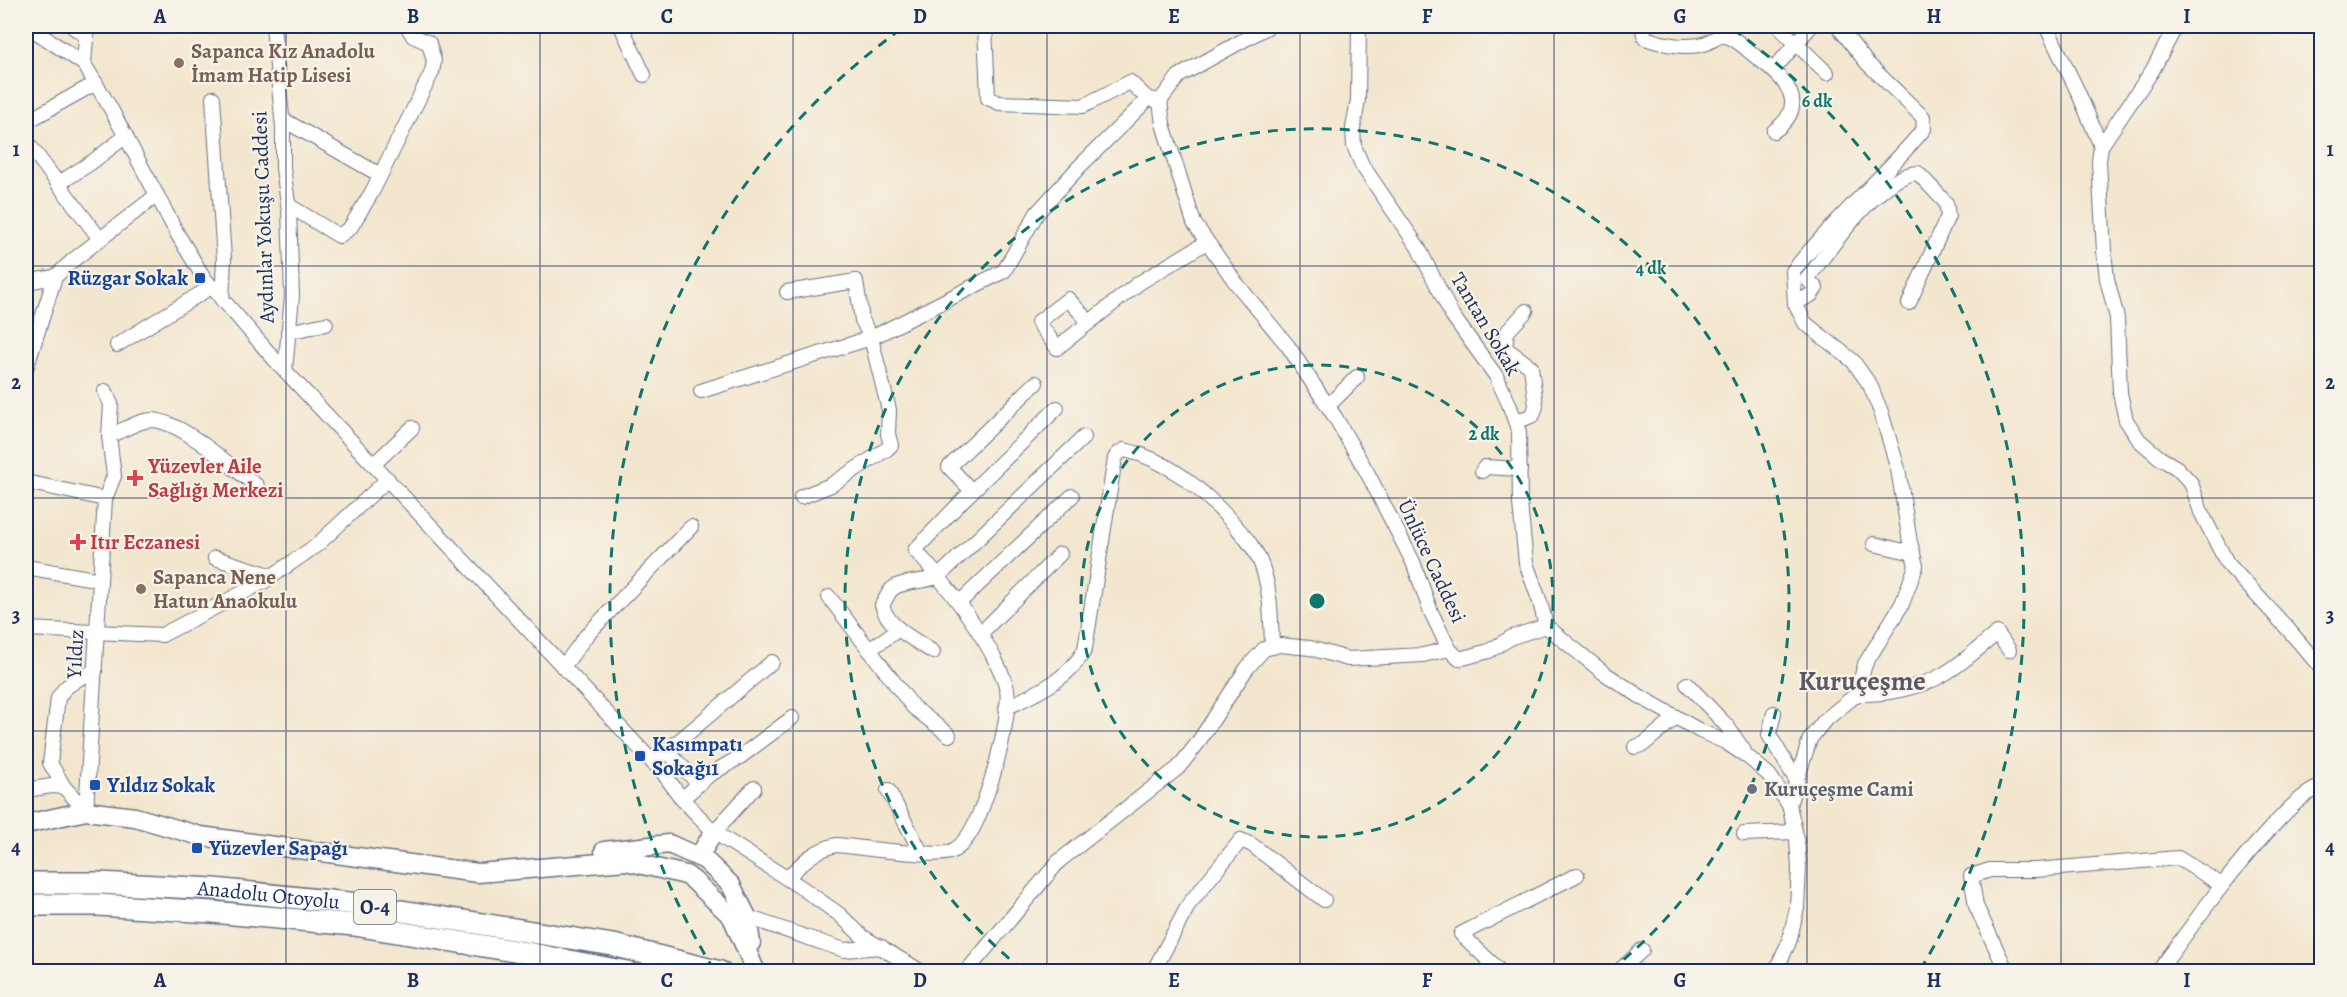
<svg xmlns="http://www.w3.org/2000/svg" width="2347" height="997" font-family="Alegreya,serif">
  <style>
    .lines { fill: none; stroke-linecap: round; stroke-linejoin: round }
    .minor-casing { stroke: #676f85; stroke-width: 16 }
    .major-casing { stroke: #676f85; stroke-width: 21 }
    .highway-casing { stroke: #676f85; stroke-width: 24 }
    .minor { stroke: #fff; stroke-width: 14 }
    .major { stroke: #fff; stroke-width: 18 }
    .highway { stroke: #fff; stroke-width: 21 }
    .grid { fill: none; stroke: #1b2f5e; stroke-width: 1.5; stroke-opacity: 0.55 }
    .ring { fill: none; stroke: #0f766e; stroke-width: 3; stroke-dasharray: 10 8 }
    .education-dot { fill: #8d6e63; stroke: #f7f3e8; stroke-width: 2 }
    .transit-dot { fill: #1a4fb4; stroke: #f7f3e8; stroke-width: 2 }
    .health-dot { fill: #e0444e; stroke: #f7f3e8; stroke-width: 2 }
    .worship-dot { fill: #6b7280; stroke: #f7f3e8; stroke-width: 2 }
    .labels { text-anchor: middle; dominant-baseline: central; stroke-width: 4.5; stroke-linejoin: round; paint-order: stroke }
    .shield { fill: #f7f3e8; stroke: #5d6a87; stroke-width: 1.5 }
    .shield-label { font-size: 20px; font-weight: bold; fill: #1b2f5e }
    .education-label { font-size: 21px; font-weight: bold; fill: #785e54; stroke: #f7f3e8; text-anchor: start }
    .street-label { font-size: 21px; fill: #1b2f5e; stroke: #f7f3e8 }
    .transit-label { font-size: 21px; font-weight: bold; fill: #164399; stroke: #f7f3e8; text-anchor: start }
    .health-label { font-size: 21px; font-weight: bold; fill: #be3a42; stroke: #f7f3e8; text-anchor: start }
    .worship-label { font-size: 21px; font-weight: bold; fill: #5b616d; stroke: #f7f3e8; text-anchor: start }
    .district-label { font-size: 27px; font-weight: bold; fill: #5b5865; stroke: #f7f3e8 }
    .centre { fill: #0f766e; stroke: #f7f3e8; stroke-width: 3 }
    .ring-label { font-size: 18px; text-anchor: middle; font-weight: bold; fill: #0f766e; stroke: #f7f3e8; stroke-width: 4.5; stroke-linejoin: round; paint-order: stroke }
    .neatline { fill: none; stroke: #1b2f5e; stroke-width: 2 }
    .grid-label { font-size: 20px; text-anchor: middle; font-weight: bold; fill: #1b2f5e }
  </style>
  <rect width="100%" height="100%" fill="#f7f3e8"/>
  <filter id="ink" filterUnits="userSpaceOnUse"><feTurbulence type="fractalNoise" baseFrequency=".0167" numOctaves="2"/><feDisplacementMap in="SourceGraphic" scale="12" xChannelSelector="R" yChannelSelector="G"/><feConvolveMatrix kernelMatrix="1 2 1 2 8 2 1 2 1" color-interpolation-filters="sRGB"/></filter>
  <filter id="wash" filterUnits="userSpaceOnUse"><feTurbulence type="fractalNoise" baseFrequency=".008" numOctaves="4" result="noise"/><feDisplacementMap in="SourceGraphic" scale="24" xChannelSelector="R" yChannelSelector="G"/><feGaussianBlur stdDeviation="1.35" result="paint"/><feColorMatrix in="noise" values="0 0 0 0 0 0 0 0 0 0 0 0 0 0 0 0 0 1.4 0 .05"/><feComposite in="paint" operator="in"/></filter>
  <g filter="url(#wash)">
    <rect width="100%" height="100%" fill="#f3e6ce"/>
  </g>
  <g filter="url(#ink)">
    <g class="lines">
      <defs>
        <g id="minor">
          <path d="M 72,26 L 86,36"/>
          <path d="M 273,26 L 283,127 L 283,168 L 289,210 L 292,296 L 285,370"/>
          <path d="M 621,26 L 644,75"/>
          <path d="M 985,26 L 988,98 L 999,103 L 1083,106 L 1130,82 L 1148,99 L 1155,100"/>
          <path d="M 1269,26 L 1179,76 L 1160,101 L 1163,124 L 1194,223 L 1236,283 L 1288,346 L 1335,417 L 1368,474 L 1413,562 L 1431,612 L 1449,649 L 1459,659 L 1489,651 L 1512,637 L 1546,626 L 1604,673 L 1641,697 L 1700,731 L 1725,742 L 1748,757 L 1769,775 L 1789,805 L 1797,840 L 1799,868 L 1797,908 L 1789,942 L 1775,972"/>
          <path d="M 1359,26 L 1358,100 L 1353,128 L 1354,146 L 1362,165 L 1418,247 L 1452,315 L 1496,376 L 1509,404 L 1519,432 L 1520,504 L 1526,563 L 1540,602 L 1546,626"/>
          <path d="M 1642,26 L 1645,38 C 1661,44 1686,49 1704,44 C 1714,41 1718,33 1729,37 C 1741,42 1749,52 1759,59 C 1786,79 1810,105 1774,131"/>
          <path d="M 1778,26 L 1827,73"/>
          <path d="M 2046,26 L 2078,92 L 2101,146"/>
          <path d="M 2176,26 L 2152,71 L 2101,146 L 2099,161 L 2104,251 L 2107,279 L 2117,318 L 2120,393 L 2126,420 L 2139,440 L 2160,458 L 2177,468 L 2191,483 L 2201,512 L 2227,563 L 2287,628 L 2322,669"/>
          <path d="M 26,28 L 38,33 L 84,64 L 111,109 L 178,235 L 204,278 L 275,360 L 664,774 L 682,799 L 714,832 L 802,888 L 840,915 L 863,937 L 922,972"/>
          <path d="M 84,64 L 87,26"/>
          <path d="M 1774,69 L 1811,26"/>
          <path d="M 213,98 L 224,259 L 222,300"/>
          <path d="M 282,119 L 380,175"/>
          <path d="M 26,122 L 96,83"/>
          <path d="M 26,141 L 100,239"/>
          <path d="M 58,184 L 92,162 L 126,136"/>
          <path d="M 288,205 L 339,236 L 350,228 L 372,192 L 432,72 L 434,61 L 429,43 L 413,36 L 407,26"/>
          <path d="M 26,282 L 55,277"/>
          <path d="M 787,292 L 856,281 L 862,320 L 871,338 L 889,410 L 888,434 L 891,445 L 887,449 L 831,485 L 801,497"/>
          <path d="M 1795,303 L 1811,295 L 1816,288 L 1807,279 C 1829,250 1881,174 1918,173 L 1946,203 L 1948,216 L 1909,303"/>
          <path d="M 1089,322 L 1068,299 L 1038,322 L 1057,348 L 1139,283 L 1207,242"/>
          <path d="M 288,332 L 326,324"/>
          <path d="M 117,345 L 211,287"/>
          <path d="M 26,369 L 55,277 L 72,261 L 157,195"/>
          <path d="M 701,391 L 871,338 L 1004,271 L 1037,213 L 1079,167 L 1148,99"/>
          <path d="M 1328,406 L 1357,377"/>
          <path d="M 1516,422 L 1533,415 L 1536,406 L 1531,367 L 1505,348 L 1507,332 L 1526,311"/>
          <path d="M 109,436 C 122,431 139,420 152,420 C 182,421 232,468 257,486"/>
          <path d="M 374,464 L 412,428"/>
          <path d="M 1482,471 L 1485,467 L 1520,469"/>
          <path d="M 26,482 L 105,499"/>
          <path d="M 972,491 L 949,467 L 1036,383"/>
          <path d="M 1874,544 L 1913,553"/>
          <path d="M 215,558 L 273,576"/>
          <path d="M 26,567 L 100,580"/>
          <path d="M 829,597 L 913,707 L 949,735"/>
          <path d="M 960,602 L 1072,496"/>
          <path d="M 26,629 L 162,635 L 265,581 L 317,545 L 388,479"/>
          <path d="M 981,633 L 1060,554"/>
          <path d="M 869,650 L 899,629"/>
          <path d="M 933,652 C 914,639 888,628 882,605 C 885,601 888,593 892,589 C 903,580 925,583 939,576 L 1084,437"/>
          <path d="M 563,667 L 586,636 L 691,527"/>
          <path d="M 1687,684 L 1727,726 L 1744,751"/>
          <path d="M 1857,694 C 1883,695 1921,688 1944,674 C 1963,663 1980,647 1997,633 L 2009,650"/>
          <path d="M 1006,708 C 1036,693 1069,680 1085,649 L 1115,458 L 1119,453 L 1124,450 C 1168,459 1204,491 1233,523 C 1243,535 1254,546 1260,561 C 1271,588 1271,617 1272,647"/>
          <path d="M 1774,713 L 1769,735 L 1797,781"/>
          <path d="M 1635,747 L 1644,744 L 1676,717"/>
          <path d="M 666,750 L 699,784"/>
          <path d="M 653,763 L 772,662"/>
          <path d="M 64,787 L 50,763 L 58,698 L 65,688 L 78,679 L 95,671"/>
          <path d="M 26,790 L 52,786 L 64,787 L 86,811"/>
          <path d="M 888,790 L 921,852"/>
          <path d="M 682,799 L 709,775 L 740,757 L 792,718"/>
          <path d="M 1789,805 L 1810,739 L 1824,721 L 1857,694 L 1865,664 L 1902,604 L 1916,566 L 1910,542 L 1898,469 L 1881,412 L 1870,385 L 1853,361 L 1805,323 L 1795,303 L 1793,271 C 1834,219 1882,179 1924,129 L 1923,117 L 1867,63 L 1838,26"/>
          <path d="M 86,811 L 105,499 L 114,476 L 109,436 L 111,404 L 105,391"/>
          <path d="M 714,832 L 754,788"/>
          <path d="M 1744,834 L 1795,832"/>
          <path d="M 787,878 C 802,863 814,850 836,845 C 859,847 933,858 950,852 C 969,845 980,814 986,796 C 995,772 1011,714 1007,689 C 1004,676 997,664 991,652 C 970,614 944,582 915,550 L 963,500 L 1057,408"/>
          <path d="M 747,917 L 844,950 L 882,947"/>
          <path d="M 966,972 L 1059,861 L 1178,768 L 1197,744 L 1247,668 L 1264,649 L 1280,645 L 1310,648 L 1348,659 L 1423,655 L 1449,649"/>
          <path d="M 1153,972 L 1189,904 L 1241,840 L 1252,845 L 1324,900"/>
          <path d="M 1501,972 L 1461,934 L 1577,875"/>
          <path d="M 1618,972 L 1642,950"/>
          <path d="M 2007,972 L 1976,906 L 1971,876 L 1990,870 L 2036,870 L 2178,858 L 2222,885"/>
          <path d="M 2158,972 C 2194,923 2228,874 2269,830 C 2285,813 2300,795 2322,786"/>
        </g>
        <g id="major">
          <path d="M 26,824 L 86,811 L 135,817 L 200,836 L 478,873 L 626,861 L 686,875 L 693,880 L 732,917 L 756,972"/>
          <path d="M 604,851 L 669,844 L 705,860 L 731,885 L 747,917 L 751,943"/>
          <path d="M 699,856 L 714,832"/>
        </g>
        <g id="highway">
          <path id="s1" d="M 26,883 L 99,883 L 214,889 L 358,904 L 613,945 L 720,972"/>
          <path d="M 26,905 L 98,905 L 212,912 L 354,925 L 527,953 L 627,972"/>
        </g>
      </defs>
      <use href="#minor" class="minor-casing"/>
      <use href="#major" class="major-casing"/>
      <use href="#highway" class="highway-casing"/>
      <use href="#minor" class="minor"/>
      <use href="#major" class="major"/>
      <use href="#highway" class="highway"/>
    </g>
  </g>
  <path class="grid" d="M 286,26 L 286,972M 540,26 L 540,972M 793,26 L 793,972M 1047,26 L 1047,972M 1300,26 L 1300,972M 1554,26 L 1554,972M 1807,26 L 1807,972M 2061,26 L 2061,972M 26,266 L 2322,266M 26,498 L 2322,498M 26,731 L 2322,731"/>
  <g class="ring">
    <circle cx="1317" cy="601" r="236"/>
    <path d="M1023 970A472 472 0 1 1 1611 970"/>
    <path d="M714 970A707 707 0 0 1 901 29M1733 29A707 707 0 0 1 1920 970"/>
  </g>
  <g class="education-dot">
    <circle cx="179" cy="63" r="6"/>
    <circle cx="141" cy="589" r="6"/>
  </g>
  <g class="transit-dot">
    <rect x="194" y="272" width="12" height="12" rx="3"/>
    <rect x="634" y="750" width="12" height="12" rx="3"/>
    <rect x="89" y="779" width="12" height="12" rx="3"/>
    <rect x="191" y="842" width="12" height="12" rx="3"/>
  </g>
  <g class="health-dot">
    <path d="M132 469h6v6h6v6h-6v6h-6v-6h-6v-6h6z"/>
    <path d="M75 533h6v6h6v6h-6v6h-6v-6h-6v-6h6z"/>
  </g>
  <circle class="worship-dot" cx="1752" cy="789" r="6"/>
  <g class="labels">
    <rect class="shield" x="354" y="890" width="42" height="34" rx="4.5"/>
    <g class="shield-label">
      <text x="375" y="907">O-4</text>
    </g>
    <g class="education-label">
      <text x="191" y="51">Sapanca Kız Anadolu<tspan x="191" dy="24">İmam Hatip Lisesi</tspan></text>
      <text x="153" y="577">Sapanca Nene<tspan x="153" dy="24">Hatun Anaokulu</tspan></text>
    </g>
    <g class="street-label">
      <text transform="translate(263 217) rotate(-92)">Aydınlar Yokuşu Caddesi</text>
      <text transform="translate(1486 324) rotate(59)">Tantan Sokak</text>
      <text transform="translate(1432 561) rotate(65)">Ünlüce Caddesi</text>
      <text transform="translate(75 654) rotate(-87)">Yıldız</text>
      <text stroke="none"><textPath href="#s1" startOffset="243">Anadolu Otoyolu</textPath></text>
    </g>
    <g class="transit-label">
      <text x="188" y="278" text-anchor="end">Rüzgar Sokak</text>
      <text x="652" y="744">Kasımpatı<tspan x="652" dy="24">Sokağı1</tspan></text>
      <text x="107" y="785">Yıldız Sokak</text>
      <text x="209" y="848">Yüzevler Sapağı</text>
    </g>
    <g class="health-label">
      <text x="148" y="466">Yüzevler Aile<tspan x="148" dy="24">Sağlığı Merkezi</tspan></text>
      <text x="90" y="542">Itır Eczanesi</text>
    </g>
    <g class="worship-label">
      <text x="1764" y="789">Kuruçeşme Cami</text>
    </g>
    <g class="district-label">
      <text x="1862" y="681">Kuruçeşme</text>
    </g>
  </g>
  <circle cx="1317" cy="601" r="9" class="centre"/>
  <g class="ring-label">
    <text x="1817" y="107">6 dk</text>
    <text x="1651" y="274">4 dk</text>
    <text x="1484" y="440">2 dk</text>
  </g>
  <rect width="2347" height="997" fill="none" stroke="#f7f3e8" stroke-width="66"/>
  <rect x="33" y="33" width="2281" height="931" class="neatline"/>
  <g class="grid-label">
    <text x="160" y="23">A</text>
    <text x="413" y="23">B</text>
    <text x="667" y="23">C</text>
    <text x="920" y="23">D</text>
    <text x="1174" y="23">E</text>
    <text x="1427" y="23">F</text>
    <text x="1680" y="23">G</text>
    <text x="1934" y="23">H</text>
    <text x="2187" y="23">I</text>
    <text x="16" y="156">1</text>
    <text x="2330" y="156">1</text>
    <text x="16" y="389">2</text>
    <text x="2330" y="389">2</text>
    <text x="16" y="622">3</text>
    <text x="2330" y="622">3</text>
    <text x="16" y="854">4</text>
    <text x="2330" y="854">4</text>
    <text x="160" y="987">A</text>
    <text x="413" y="987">B</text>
    <text x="667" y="987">C</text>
    <text x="920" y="987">D</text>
    <text x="1174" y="987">E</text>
    <text x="1427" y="987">F</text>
    <text x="1680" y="987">G</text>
    <text x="1934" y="987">H</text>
    <text x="2187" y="987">I</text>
  </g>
</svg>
